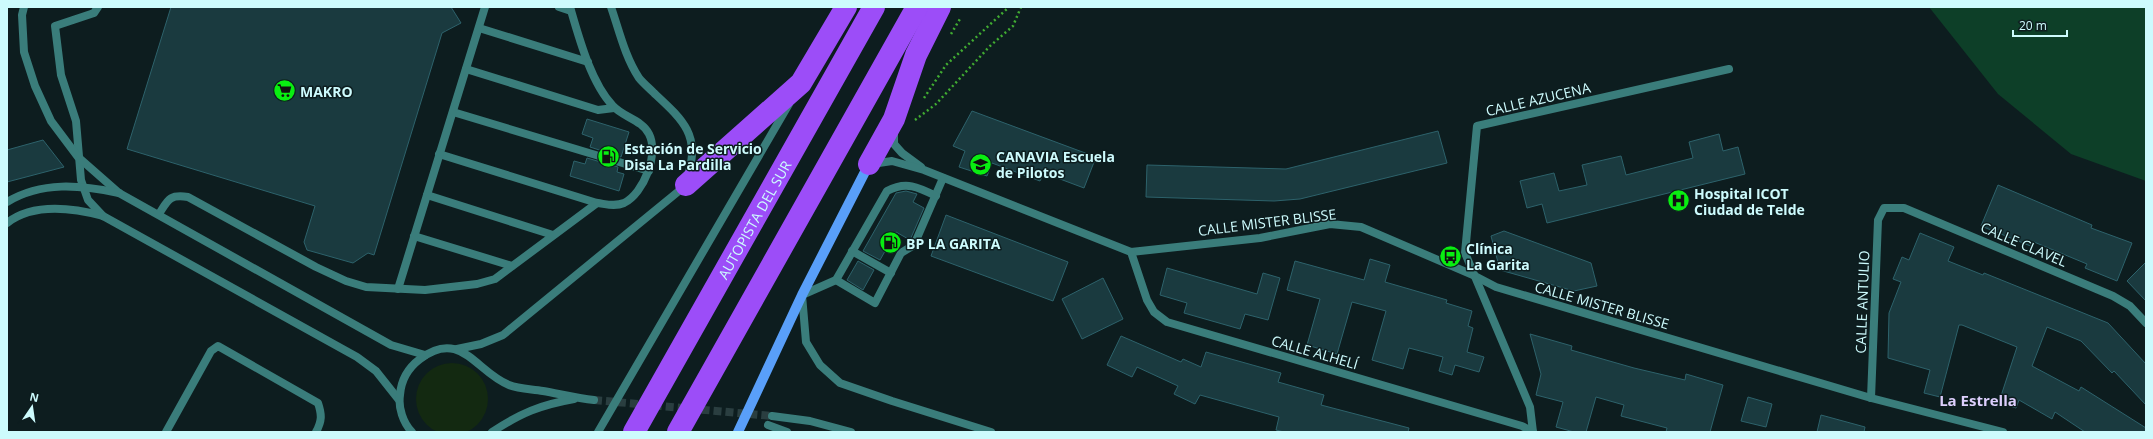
<svg xmlns="http://www.w3.org/2000/svg" width="2153" height="439" font-family="'Open Sans',sans-serif">
  <style>
    .green { fill: #132911 }
    .water { fill: #0d3f28 }
    .building { fill: #1a3a3f; stroke: #2d626b }
    .lines { fill: none; stroke-linecap: round; stroke-linejoin: round }
    .tertiary-tunnel { stroke: #2a3e40; stroke-width: 8; stroke-dasharray: 8 4; stroke-linecap: butt }
    .path { stroke: #41ad32; stroke-width: 2.5; stroke-dasharray: 2 3; stroke-linecap: butt }
    .service { stroke: #3a7d7b; stroke-width: 8 }
    .minor { stroke: #3a7d7b; stroke-width: 8 }
    .tertiary { stroke: #3a7d7b; stroke-width: 8 }
    .primary { stroke: #599ff9; stroke-width: 10 }
    .motorway { stroke: #9c4df8; stroke-width: 22 }
    .labels { text-anchor: middle; dominant-baseline: central; stroke-width: 3; stroke-linejoin: round; paint-order: stroke }
    .poi-label { font-size: 14px; font-weight: bold; fill: #cdfbfd; stroke: #0d1d1f; text-anchor: start }
    .street-label { font-size: 14px; fill: #cdfbfd; stroke: #0d1d1f }
    .neighbourhood-label { font-size: 15px; font-weight: bold; fill: #ddcffd; stroke: #0d1d1f }
  </style>
  <rect width="100%" height="100%" fill="#0d1d1f"/>
  <circle class="green" cx="452" cy="399" r="36"/>
  <path class="water" d="M 1929,7 L 2146,7 L 2146,181 L 2071,154 L 1998,94 Z"/>
  <g class="building">
    <path d="M 171,7 L 451,7 L 461,23 L 442,33 L 374,255 L 368,253 L 353,263 L 307,250 L 304,242 L 315,206 L 127,149 Z"/>
    <path d="M 972,111 L 1096,157 L 1084,188 L 1044,173 L 1040,181 L 992,163 L 987,176 L 959,167 L 965,151 L 953,146 Z"/>
    <path d="M 587,119 L 629,132 L 621,157 L 590,147 L 593,138 L 582,134 Z"/>
    <path d="M 1438,131 L 1447,163 L 1300,199 L 1274,201 L 1146,197 L 1147,165 L 1286,169 Z"/>
    <path d="M 1719,134 L 1723,151 L 1738,147 L 1745,174 L 1547,223 L 1542,204 L 1527,208 L 1520,181 L 1554,173 L 1559,191 L 1587,185 L 1582,165 L 1621,156 L 1626,175 L 1693,158 L 1689,142 Z"/>
    <path d="M 43,140 L 64,167 L 7,182 L 7,150 Z"/>
    <path d="M 587,158 L 618,167 L 617,172 L 624,174 L 619,191 L 570,176 L 574,161 L 585,164 Z"/>
    <path d="M 1998,185 L 2092,225 L 2091,228 L 2132,243 L 2117,281 L 2085,268 L 2087,264 L 2034,242 L 2033,247 L 1981,226 Z"/>
    <path d="M 906,191 L 917,194 L 913,202 L 924,208 L 910,240 L 896,232 L 880,260 L 863,251 L 896,193 Z"/>
    <path d="M 946,215 L 1068,262 L 1053,301 L 931,256 Z"/>
    <path d="M 1504,231 L 1591,263 L 1597,286 L 1574,291 L 1500,270 L 1491,236 Z"/>
    <path d="M 1920,233 L 1954,247 L 1948,261 L 1983,275 L 1984,273 L 2108,323 L 2146,364 L 2146,405 L 2114,371 L 2112,373 L 2081,341 L 2047,327 L 2032,366 L 2079,391 L 2081,387 L 2146,428 L 2146,432 L 2085,432 L 2055,412 L 2052,419 L 2019,400 L 2016,408 L 1999,402 L 2017,347 L 1962,325 L 1959,325 L 1940,397 L 1924,393 L 1930,370 L 1888,358 L 1889,313 L 1901,282 L 1893,279 L 1902,257 L 1909,260 Z"/>
    <path d="M 1370,259 L 1390,265 L 1385,282 L 1447,300 L 1446,303 L 1472,311 L 1468,326 L 1473,328 L 1467,352 L 1484,357 L 1479,372 L 1455,365 L 1452,375 L 1439,371 L 1443,357 L 1409,348 L 1403,369 L 1372,360 L 1386,311 L 1352,302 L 1337,354 L 1307,345 L 1320,299 L 1287,290 L 1295,261 L 1364,280 Z"/>
    <path d="M 858,261 L 874,270 L 863,290 L 847,280 Z"/>
    <path d="M 2146,262 L 2146,301 L 2127,281 Z"/>
    <path d="M 1167,268 L 1257,294 L 1263,273 L 1280,278 L 1268,320 L 1245,314 L 1240,329 L 1184,313 L 1187,303 L 1160,295 Z"/>
    <path d="M 1103,278 L 1123,319 L 1082,339 L 1062,299 Z"/>
    <path d="M 1530,334 L 1572,346 L 1571,350 L 1634,368 L 1685,380 L 1686,374 L 1723,385 L 1710,432 L 1666,432 L 1667,428 L 1621,416 L 1624,405 L 1596,397 L 1586,432 L 1574,432 L 1556,427 L 1563,402 L 1536,395 L 1541,374 Z"/>
    <path d="M 1121,336 L 1181,362 L 1183,359 L 1201,367 L 1206,352 L 1281,373 L 1278,382 L 1324,395 L 1321,405 L 1409,428 L 1408,432 L 1284,432 L 1276,430 L 1279,417 L 1200,395 L 1195,404 L 1174,394 L 1178,386 L 1137,367 L 1132,377 L 1107,365 Z"/>
    <path d="M 1748,397 L 1772,404 L 1766,427 L 1741,421 Z"/>
    <path d="M 1821,415 L 1865,427 L 1864,432 L 1817,432 Z"/>
  </g>
  <g class="lines">
    <path class="tertiary-tunnel" d="M 594,400 L 772,416"/>
    <g class="path">
      <path d="M 951,34 L 960,19"/>
      <path d="M 924,98 L 946,65 L 1009,7"/>
      <path d="M 915,120 L 936,104 L 990,46 L 1013,26 L 1021,7"/>
    </g>
    <g class="service">
      <path d="M 98,7 L 94,13 L 55,26 L 61,75 L 76,121 L 81,180 L 88,200 L 103,216"/>
      <path d="M 559,7 L 571,11"/>
      <path d="M 479,28 L 588,62"/>
      <path d="M 466,69 L 598,110 L 614,108"/>
      <path d="M 453,112 L 649,171"/>
      <path d="M 439,154 L 597,203 C 606,204 615,207 624,203 C 644,193 659,154 649,134 C 642,120 623,117 613,106 C 591,83 579,38 570,7"/>
      <path d="M 427,195 L 553,235"/>
      <path d="M 159,214 C 168,200 169,194 188,197 L 316,267 L 346,281 L 366,287 L 425,290 L 477,284 L 495,279 L 597,203"/>
      <path d="M 414,236 L 512,266"/>
      <path d="M 852,251 L 891,273"/>
      <path d="M 836,280 L 875,303 L 901,253 L 914,245 L 943,178"/>
      <path d="M 398,289 L 485,7"/>
      <path d="M 802,295 L 836,280 L 887,191 C 906,181 918,187 936,196"/>
      <path d="M 768,425 L 787,432"/>
      <path d="M 166,432 L 211,351 L 218,346 L 318,403 C 322,415 322,421 316,432"/>
      <path d="M 598,432 L 789,104"/>
    </g>
    <g class="minor">
      <path d="M 24,7 L 22,15 L 24,52 L 35,86 L 51,121 L 78,157 L 119,193 L 391,345 L 425,355"/>
      <path d="M 611,7 C 619,30 625,57 639,78 C 643,83 649,88 654,93 C 682,119 701,135 688,175"/>
      <path d="M 894,131 L 894,144 L 902,153 L 921,167"/>
      <path d="M 872,164 L 892,161 L 924,170 L 1131,252 L 1260,238 L 1330,224 L 1361,227 L 1473,275 L 1496,287 L 1871,398 L 2003,432"/>
      <path d="M 7,202 C 42,181 80,185 119,193"/>
      <path d="M 7,223 C 34,202 73,208 103,216 L 357,357 L 376,371 L 399,400"/>
      <path d="M 1131,252 L 1147,300 L 1154,312 L 1167,322 L 1522,426 L 1533,432"/>
      <path d="M 1871,398 L 1878,220 L 1884,208 L 1904,208 L 2113,296 L 2130,306 L 2146,323"/>
      <path d="M 1533,432 L 1530,407 L 1465,253 L 1477,126 L 1729,69"/>
    </g>
    <g class="tertiary">
      <path d="M 802,295 L 806,342 L 820,365 L 840,383 L 892,401 L 991,432"/>
      <path d="M 457,349 L 481,344 L 503,335 L 685,186"/>
      <path d="M 772,416 L 810,421 L 851,432"/>
      <path d="M 412,432 C 403,423 398,407 400,395 C 401,381 408,368 420,359 C 461,328 476,372 509,385 C 519,389 532,389 543,391 C 560,394 577,398 594,400"/>
      <path d="M 492,432 C 521,413 540,405 574,399"/>
    </g>
    <path class="primary" d="M 738,432 L 802,295 L 869,164"/>
    <g class="motorway">
      <path d="M 869,164 L 894,119 L 916,55 L 940,7"/>
      <path d="M 686,185 L 801,83 L 846,7"/>
      <path id="s1" d="M 634,432 L 874,7"/>
      <path d="M 678,432 L 917,7"/>
    </g>
  </g>
  <defs>
    <symbol id="supermarket-disc" viewBox="-11 -11 22 22"><circle r="9.5" fill="#09ee11" stroke="#0d1d1f"/><path d="M-6-5.5h2.5l.6 2H6L4.5 2H-2.5L-4.4-4H-6ZM-1.5 3.2a1.3 1.3 0 1 0 .1 0ZM3 3.2a1.3 1.3 0 1 0 .1 0Z" fill="#111"/></symbol>
    <symbol id="fuel-disc" viewBox="-11 -11 22 22"><circle r="9.5" fill="#09ee11" stroke="#0d1d1f"/><path d="M-5.5-6h7V0h2V4h1.3V-2.5L3-4.5l.8-.8L6-3V5H2.5V1h-1V6h-7ZM-4.2-4.7v3.2H.2V-4.7Z" fill="#111"/></symbol>
    <symbol id="school-disc" viewBox="-11 -11 22 22"><circle r="9.5" fill="#09ee11" stroke="#0d1d1f"/><path d="M0-5L7-2L0 1L-7-2ZM-4 1L0 2.5L4 1V4Q0 6-4 4Z" fill="#111"/></symbol>
    <symbol id="hospital-disc" viewBox="-11 -11 22 22"><circle r="9.5" fill="#09ee11" stroke="#0d1d1f"/><path d="M-5-5h3v3.5h4V-5h3V5h-3V1.5h-4V5h-3Z" fill="#111"/></symbol>
    <symbol id="bus-disc" viewBox="-11 -11 22 22"><circle r="9.5" fill="#09ee11" stroke="#0d1d1f"/><path d="M-5-6H5V4H4V6H2V4H-2V6H-4V4H-5ZM-3.5-4V0h7V-4ZM-3.5 1.2v1.5H-2V1.2ZM2 1.2v1.5H3.5V1.2Z" fill="#111"/></symbol>
  </defs>
  <g fill-rule="evenodd">
    <use href="#supermarket-disc" x="272" y="78" width="25" height="25"/>
    <use href="#fuel-disc" x="596" y="144" width="25" height="25"/>
    <use href="#school-disc" x="968" y="152" width="25" height="25"/>
    <use href="#hospital-disc" x="1666" y="188" width="25" height="25"/>
    <use href="#fuel-disc" x="878" y="230" width="25" height="25"/>
    <use href="#bus-disc" x="1438" y="244" width="25" height="25"/>
  </g>
  <g class="labels">
    <g class="poi-label">
      <text x="300" y="91">MAKRO</text>
      <text x="624" y="148">Estación de Servicio<tspan x="624" dy="16">Disa La Pardilla</tspan></text>
      <text x="996" y="156">CANAVIA Escuela<tspan x="996" dy="16">de Pilotos</tspan></text>
      <text x="1694" y="193">Hospital ICOT<tspan x="1694" dy="16">Ciudad de Telde</tspan></text>
      <text x="906" y="243">BP LA GARITA</text>
      <text x="1466" y="248">Clínica<tspan x="1466" dy="16">La Garita</tspan></text>
    </g>
    <g class="street-label">
      <text transform="translate(1538 99) rotate(-13)">CALLE AZUCENA</text>
      <text stroke="none"><textPath href="#s1" startOffset="244">AUTOPISTA DEL SUR</textPath></text>
      <text transform="translate(1267 222) rotate(-7)">CALLE MISTER BLISSE</text>
      <text transform="translate(2024 244) rotate(23)">CALLE CLAVEL</text>
      <text transform="translate(1862 302) rotate(-88)">CALLE ANTULIO</text>
      <text transform="translate(1602 305) rotate(16)">CALLE MISTER BLISSE</text>
      <text transform="translate(1315 352) rotate(16)">CALLE ALHELÍ</text>
    </g>
    <g class="neighbourhood-label">
      <text x="1978" y="400">La Estrella</text>
    </g>
  </g>
  <rect width="2153" height="439" fill="none" stroke="#cdfbfd" stroke-width="16"/>
  <g transform="translate(32 407) rotate(13)" stroke="#0d1d1f" stroke-width="3" paint-order="stroke">
  <path d="M0-3L7 15L0 10L-7 15Z" fill="#cdfbfd"/>
  <text y="-6" font-size="11" font-weight="bold" text-anchor="middle" fill="#cdfbfd">N</text>
  </g>
  <path d="M2013 30v6h54v-6" fill="none" stroke="#cdfbfd" stroke-width="2"/>
  <text x="2019" y="30" font-size="12" fill="#cdfbfd" stroke="#0d1d1f" stroke-width="3" paint-order="stroke">20 m</text>
</svg>
